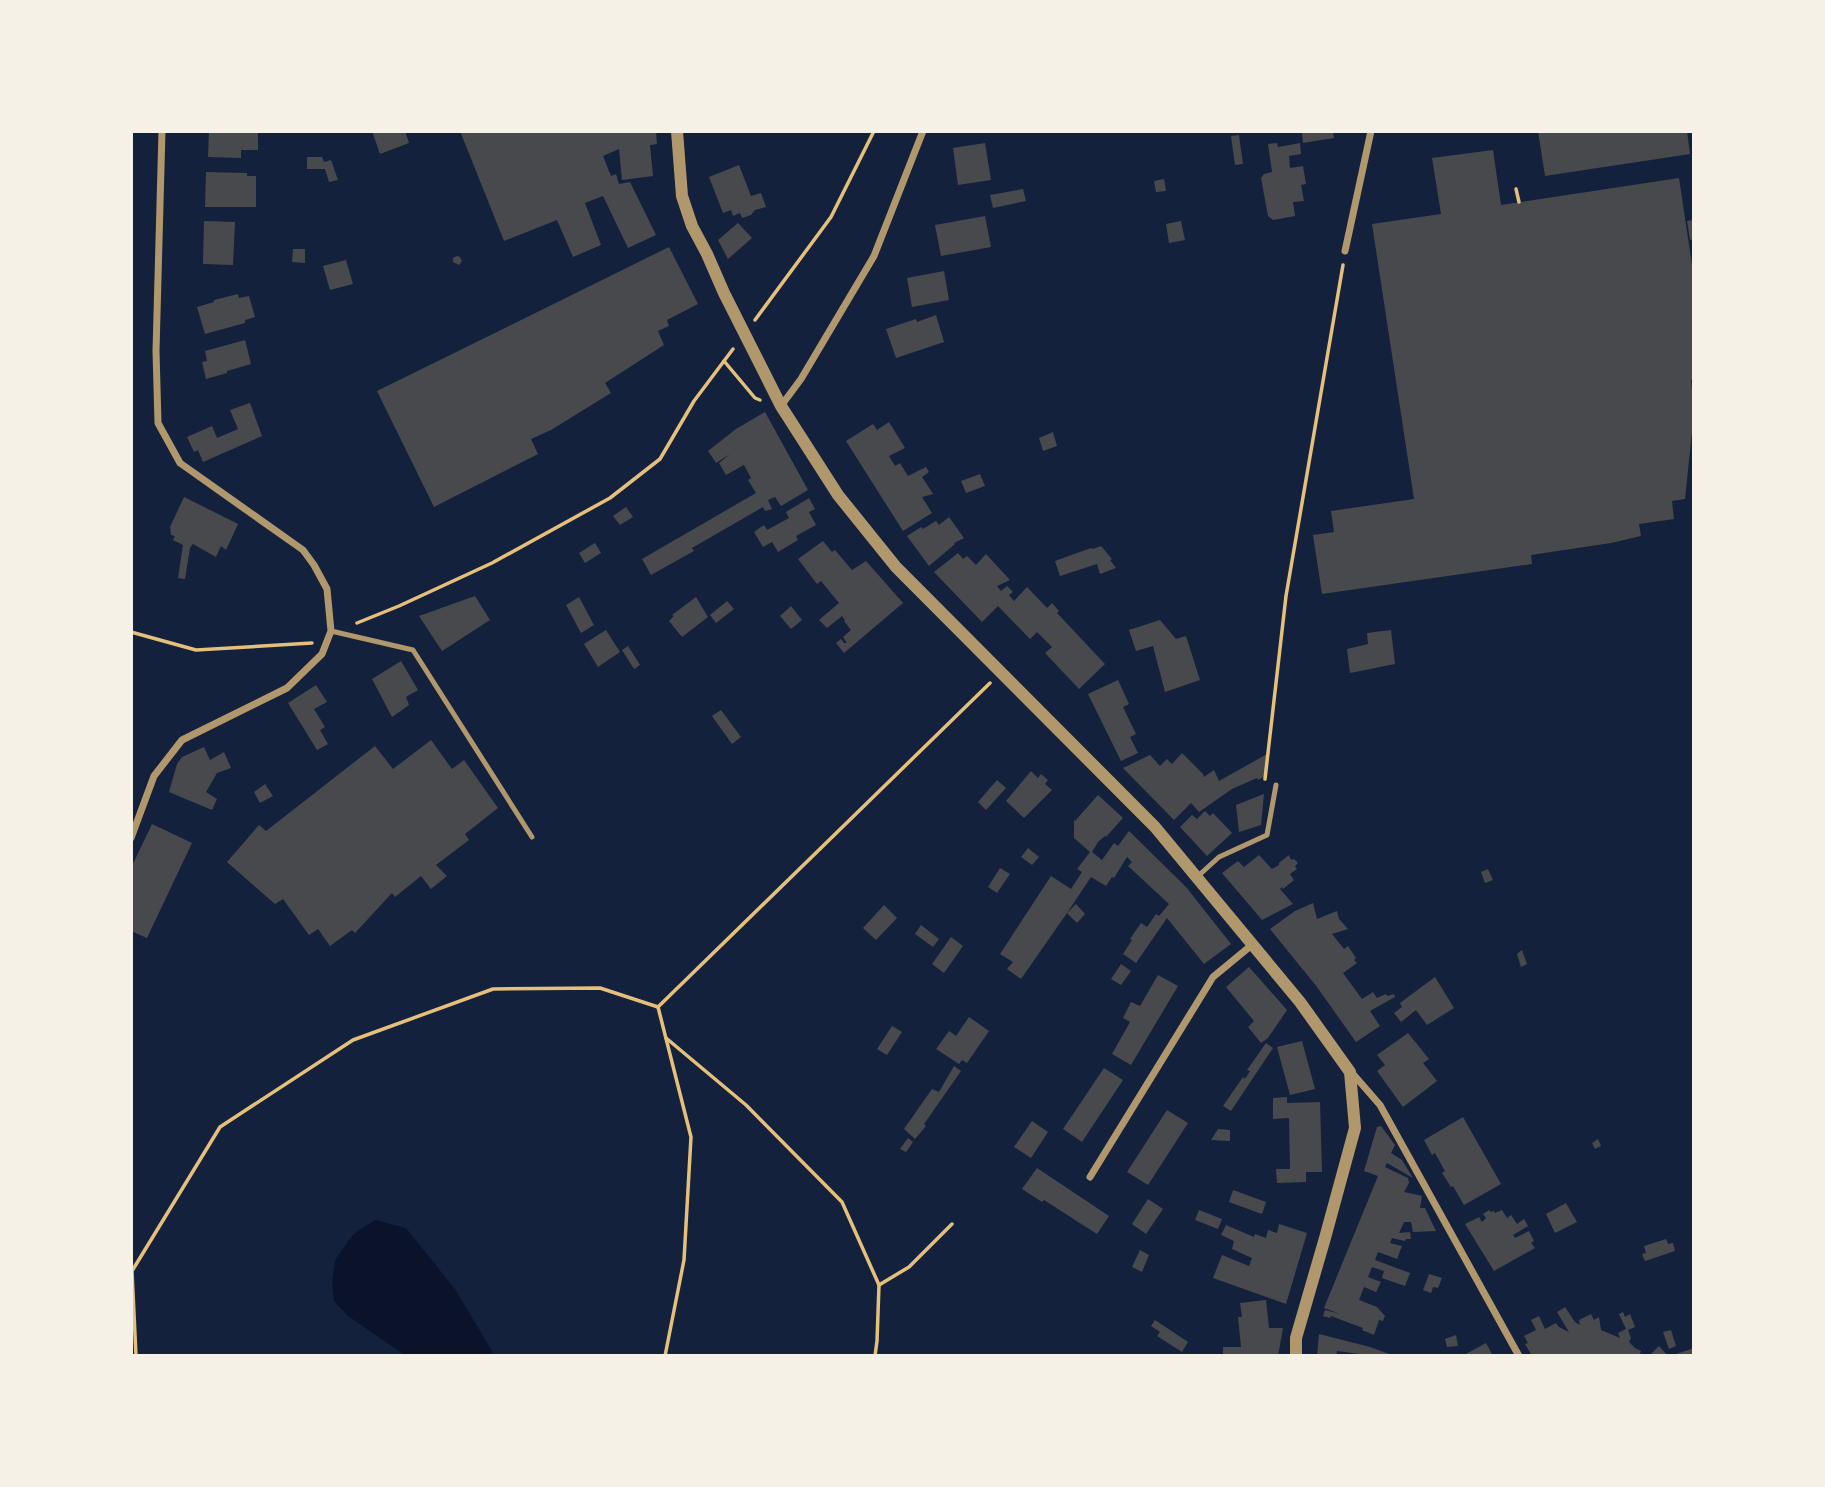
<svg xmlns="http://www.w3.org/2000/svg" width="1825" height="1487" font-family="Lato,sans-serif">
  <style>
    .water { fill: #0b132b }
    .building { fill: #48494c }
    .lines { fill: none; stroke-linecap: round; stroke-linejoin: round }
    .path { stroke: #e5c07b; stroke-width: 3.5 }
    .service { stroke: #b1986c; stroke-width: 5 }
    .minor { stroke: #b1986c; stroke-width: 7 }
    .tertiary { stroke: #b1986c; stroke-width: 12 }
  </style>
  <rect width="100%" height="100%" fill="#14213d"/>
  <path class="water" d="M 375,1220 L 406,1228 L 455,1289 L 492,1351 L 493,1356 L 406,1356 L 348,1316 L 334,1301 L 332,1283 L 335,1260 L 351,1237 L 359,1230 Z"/>
  <g class="building">
    <path d="M 209,131 L 258,131 L 258,150 L 241,150 L 241,158 L 208,157 Z"/>
    <path d="M 372,131 L 405,131 L 409,143 L 380,154 Z"/>
    <path d="M 460,131 L 656,131 L 657,144 L 650,145 L 653,176 L 622,180 L 619,149 L 603,156 L 611,176 L 616,174 L 619,184 L 630,182 L 656,235 L 628,248 L 603,196 L 585,203 L 601,245 L 573,257 L 557,220 L 504,241 Z"/>
    <path d="M 1307,131 L 1333,131 L 1334,138 L 1303,143 L 1302,133 Z"/>
    <path d="M 1538,131 L 1687,131 L 1690,154 L 1545,176 Z"/>
    <path d="M 1239,135 L 1243,164 L 1235,165 L 1231,136 Z"/>
    <path d="M 985,143 L 991,180 L 958,185 L 953,148 Z"/>
    <path d="M 1277,143 L 1278,147 L 1300,143 L 1301,154 L 1289,156 L 1290,168 L 1303,166 L 1306,184 L 1301,185 L 1304,201 L 1293,202 L 1295,216 L 1273,220 L 1268,216 L 1261,178 L 1264,174 L 1272,172 L 1268,144 Z"/>
    <path d="M 1493,150 L 1501,205 L 1679,178 L 1694,278 L 1694,379 L 1691,380 L 1694,412 L 1685,499 L 1672,501 L 1674,519 L 1639,524 L 1641,536 L 1611,543 L 1531,555 L 1532,564 L 1322,594 L 1313,535 L 1334,532 L 1331,511 L 1414,499 L 1372,224 L 1441,214 L 1432,158 Z"/>
    <path d="M 307,157 L 322,157 L 324,162 L 331,160 L 338,180 L 329,182 L 325,169 L 307,169 Z"/>
    <path d="M 739,165 L 751,196 L 761,193 L 766,207 L 755,210 L 751,215 L 742,218 L 740,213 L 733,216 L 731,210 L 723,213 L 709,177 Z"/>
    <path d="M 206,172 L 247,173 L 247,176 L 256,176 L 256,207 L 205,207 Z"/>
    <path d="M 1164,179 L 1166,191 L 1156,192 L 1154,181 Z"/>
    <path d="M 1023,189 L 1026,201 L 993,208 L 990,195 Z"/>
    <path d="M 985,216 L 991,247 L 941,256 L 935,225 Z"/>
    <path d="M 1694,220 L 1694,239 L 1690,240 L 1687,221 Z"/>
    <path d="M 204,221 L 235,222 L 233,265 L 203,264 Z"/>
    <path d="M 1181,221 L 1185,240 L 1169,243 L 1166,224 Z"/>
    <path d="M 738,223 L 752,238 L 728,259 L 718,240 Z"/>
    <path d="M 669,247 L 698,304 L 667,320 L 669,326 L 658,331 L 664,345 L 605,383 L 611,393 L 551,430 L 531,439 L 538,454 L 434,507 L 377,391 Z"/>
    <path d="M 293,249 L 305,249 L 305,263 L 292,262 Z"/>
    <path d="M 457,256 L 460,257 L 462,261 L 459,265 L 453,262 L 453,258 Z"/>
    <path d="M 346,260 L 353,284 L 330,290 L 323,266 Z"/>
    <path d="M 944,271 L 949,300 L 912,307 L 907,278 Z"/>
    <path d="M 238,294 L 239,298 L 249,296 L 255,317 L 245,320 L 245,323 L 205,334 L 197,307 L 214,302 L 214,300 Z"/>
    <path d="M 936,315 L 944,342 L 896,358 L 886,329 L 916,319 L 917,322 Z"/>
    <path d="M 245,340 L 251,364 L 227,371 L 227,373 L 206,379 L 202,362 L 207,361 L 205,351 Z"/>
    <path d="M 250,403 L 262,436 L 203,462 L 198,450 L 194,452 L 187,437 L 212,426 L 217,438 L 238,429 L 230,410 Z"/>
    <path d="M 765,412 L 808,490 L 781,506 L 775,497 L 768,500 L 772,509 L 765,511 L 763,507 L 692,548 L 694,551 L 651,575 L 642,559 L 756,493 L 748,480 L 751,478 L 744,465 L 726,475 L 719,463 L 730,454 L 716,463 L 708,451 L 736,429 Z"/>
    <path d="M 889,422 L 905,448 L 889,456 L 895,466 L 900,463 L 908,476 L 926,467 L 929,472 L 922,477 L 933,494 L 922,497 L 932,513 L 903,531 L 846,441 L 873,424 L 877,430 Z"/>
    <path d="M 1053,432 L 1057,446 L 1043,451 L 1039,438 Z"/>
    <path d="M 980,474 L 985,486 L 966,493 L 961,481 Z"/>
    <path d="M 184,497 L 238,524 L 226,550 L 221,546 L 216,557 L 193,544 L 190,548 L 185,579 L 178,578 L 183,545 L 173,540 L 175,536 L 171,535 L 170,527 Z"/>
    <path d="M 809,498 L 815,509 L 809,512 L 816,525 L 796,536 L 798,540 L 778,552 L 772,542 L 763,547 L 754,532 L 764,525 L 767,530 L 789,518 L 786,512 Z"/>
    <path d="M 626,507 L 633,517 L 620,525 L 613,516 Z"/>
    <path d="M 949,517 L 964,538 L 954,543 L 955,544 L 929,566 L 907,536 L 921,527 L 923,529 L 936,521 L 939,525 Z"/>
    <path d="M 823,541 L 832,552 L 835,550 L 852,570 L 866,561 L 903,603 L 844,653 L 836,643 L 841,639 L 844,643 L 847,643 L 843,637 L 851,630 L 844,621 L 845,620 L 842,616 L 827,628 L 819,620 L 839,603 L 821,581 L 817,584 L 798,559 Z"/>
    <path d="M 595,543 L 601,553 L 585,563 L 579,553 Z"/>
    <path d="M 1101,546 L 1112,559 L 1110,560 L 1116,568 L 1100,574 L 1097,564 L 1060,576 L 1055,561 L 1091,548 L 1093,549 Z"/>
    <path d="M 958,553 L 963,559 L 967,556 L 976,565 L 986,554 L 1010,580 L 997,586 L 1001,591 L 1007,586 L 1013,592 L 1009,595 L 1014,601 L 1027,587 L 1047,608 L 1052,603 L 1059,611 L 1057,613 L 1105,664 L 1079,689 L 1045,653 L 1052,647 L 1037,632 L 1030,639 L 998,606 L 982,622 L 934,572 Z"/>
    <path d="M 475,596 L 490,620 L 442,651 L 419,616 Z"/>
    <path d="M 579,597 L 594,625 L 581,633 L 566,605 Z"/>
    <path d="M 696,597 L 708,617 L 682,637 L 669,621 L 674,616 L 672,615 Z"/>
    <path d="M 727,601 L 734,609 L 716,623 L 710,615 Z"/>
    <path d="M 791,606 L 802,620 L 791,629 L 780,616 Z"/>
    <path d="M 1160,620 L 1176,639 L 1186,636 L 1200,680 L 1165,692 L 1153,646 L 1136,651 L 1129,630 Z"/>
    <path d="M 606,630 L 620,652 L 598,667 L 584,644 Z"/>
    <path d="M 1391,630 L 1395,664 L 1350,673 L 1347,649 L 1368,644 L 1367,633 Z"/>
    <path d="M 628,646 L 640,665 L 634,669 L 622,650 Z"/>
    <path d="M 401,661 L 418,690 L 406,697 L 409,705 L 392,717 L 372,679 Z"/>
    <path d="M 1118,680 L 1129,704 L 1123,707 L 1136,734 L 1130,737 L 1138,753 L 1121,761 L 1088,694 Z"/>
    <path d="M 316,685 L 327,702 L 314,709 L 325,727 L 320,730 L 328,744 L 317,750 L 288,703 Z"/>
    <path d="M 721,710 L 741,737 L 732,744 L 712,716 Z"/>
    <path d="M 431,740 L 452,769 L 464,760 L 498,808 L 465,834 L 469,840 L 436,865 L 447,876 L 431,889 L 421,876 L 395,897 L 392,893 L 355,933 L 352,930 L 330,946 L 318,929 L 309,935 L 283,899 L 275,904 L 227,862 L 259,825 L 266,831 L 375,746 L 393,769 Z"/>
    <path d="M 204,747 L 210,760 L 224,752 L 231,768 L 217,773 L 206,792 L 217,799 L 212,810 L 169,792 L 177,764 L 182,757 Z"/>
    <path d="M 1182,753 L 1203,774 L 1204,777 L 1214,770 L 1219,781 L 1267,754 L 1265,776 L 1258,780 L 1257,778 L 1232,789 L 1199,812 L 1191,803 L 1174,820 L 1123,768 L 1150,755 L 1160,766 L 1167,759 L 1172,764 Z"/>
    <path d="M 1031,771 L 1038,778 L 1041,774 L 1048,780 L 1045,784 L 1052,790 L 1024,818 L 1006,801 Z"/>
    <path d="M 997,780 L 1006,788 L 986,810 L 978,802 Z"/>
    <path d="M 265,784 L 273,796 L 260,803 L 254,792 Z"/>
    <path d="M 1264,794 L 1261,825 L 1239,832 L 1236,805 Z"/>
    <path d="M 1098,795 L 1123,818 L 1106,837 L 1105,836 L 1098,842 L 1092,852 L 1102,860 L 1114,843 L 1118,846 L 1129,831 L 1186,887 L 1231,944 L 1204,964 L 1167,918 L 1136,963 L 1123,954 L 1132,940 L 1130,939 L 1141,923 L 1147,927 L 1156,914 L 1159,916 L 1169,904 L 1128,866 L 1132,862 L 1127,857 L 1114,878 L 1112,877 L 1106,886 L 1091,877 L 1067,913 L 1076,904 L 1085,914 L 1077,923 L 1067,913 L 1021,979 L 1007,969 L 1013,962 L 1000,954 L 1051,876 L 1071,889 L 1082,872 L 1077,869 L 1090,852 L 1074,838 L 1074,820 L 1075,821 Z"/>
    <path d="M 1205,811 L 1210,816 L 1213,813 L 1232,833 L 1207,856 L 1180,827 L 1192,815 L 1197,819 Z"/>
    <path d="M 152,824 L 192,843 L 147,938 L 131,931 L 131,868 Z"/>
    <path d="M 1028,848 L 1039,857 L 1032,865 L 1021,857 Z"/>
    <path d="M 1259,855 L 1272,869 L 1279,865 L 1279,863 L 1289,855 L 1291,860 L 1294,859 L 1298,863 L 1295,866 L 1297,869 L 1290,874 L 1294,880 L 1283,889 L 1282,887 L 1280,889 L 1293,904 L 1262,920 L 1222,873 L 1238,861 L 1244,867 Z"/>
    <path d="M 1000,868 L 1010,874 L 997,893 L 988,887 Z"/>
    <path d="M 1488,869 L 1493,880 L 1485,883 L 1481,872 Z"/>
    <path d="M 1313,903 L 1317,919 L 1337,911 L 1339,919 L 1348,929 L 1332,934 L 1344,949 L 1348,946 L 1356,958 L 1354,960 L 1357,963 L 1343,973 L 1362,999 L 1373,992 L 1377,998 L 1386,994 L 1387,996 L 1394,994 L 1395,997 L 1370,1011 L 1380,1026 L 1356,1042 L 1317,987 L 1270,929 L 1295,911 Z"/>
    <path d="M 884,905 L 897,918 L 876,940 L 863,928 Z"/>
    <path d="M 921,925 L 939,939 L 933,947 L 915,934 Z"/>
    <path d="M 951,937 L 963,946 L 944,973 L 932,964 Z"/>
    <path d="M 1522,950 L 1527,964 L 1521,967 L 1517,954 Z"/>
    <path d="M 1121,964 L 1131,971 L 1121,985 L 1111,979 Z"/>
    <path d="M 1249,967 L 1287,1010 L 1268,1038 L 1261,1043 L 1248,1027 L 1254,1021 L 1226,987 Z"/>
    <path d="M 1158,975 L 1178,986 L 1131,1065 L 1112,1054 L 1130,1022 L 1123,1018 L 1131,1002 L 1140,1006 Z"/>
    <path d="M 1435,977 L 1454,1008 L 1427,1025 L 1416,1010 L 1401,1022 L 1394,1013 L 1402,1007 L 1400,1003 Z"/>
    <path d="M 969,1017 L 989,1031 L 967,1063 L 962,1060 L 959,1064 L 936,1049 L 949,1031 L 956,1036 Z"/>
    <path d="M 892,1026 L 902,1032 L 887,1055 L 877,1049 Z"/>
    <path d="M 1408,1033 L 1429,1059 L 1423,1063 L 1437,1081 L 1403,1107 L 1377,1071 L 1385,1065 L 1377,1055 Z"/>
    <path d="M 1302,1041 L 1315,1089 L 1290,1095 L 1277,1047 Z"/>
    <path d="M 1266,1043 L 1273,1048 L 1231,1111 L 1223,1106 L 1243,1077 L 1245,1079 L 1250,1071 L 1247,1070 Z"/>
    <path d="M 954,1066 L 961,1071 L 924,1124 L 926,1126 L 915,1139 L 904,1129 L 932,1089 L 939,1092 Z"/>
    <path d="M 1104,1068 L 1123,1080 L 1082,1142 L 1063,1129 Z"/>
    <path d="M 1287,1097 L 1287,1103 L 1320,1102 L 1322,1172 L 1306,1172 L 1306,1182 L 1277,1183 L 1276,1169 L 1290,1169 L 1289,1118 L 1273,1119 L 1273,1098 Z"/>
    <path d="M 1167,1110 L 1188,1123 L 1148,1185 L 1127,1172 Z"/>
    <path d="M 1463,1117 L 1501,1184 L 1464,1205 L 1453,1186 L 1451,1187 L 1442,1173 L 1445,1171 L 1435,1153 L 1432,1155 L 1424,1140 Z"/>
    <path d="M 1032,1121 L 1048,1132 L 1031,1158 L 1014,1147 Z"/>
    <path d="M 1381,1126 L 1395,1145 L 1391,1153 L 1402,1160 L 1413,1178 L 1387,1163 L 1385,1167 L 1408,1178 L 1409,1183 L 1404,1192 L 1422,1196 L 1420,1208 L 1425,1208 L 1436,1231 L 1413,1232 L 1411,1222 L 1404,1222 L 1399,1233 L 1410,1232 L 1411,1239 L 1406,1239 L 1405,1241 L 1392,1238 L 1390,1243 L 1402,1246 L 1397,1259 L 1378,1252 L 1375,1260 L 1410,1273 L 1405,1286 L 1382,1278 L 1384,1271 L 1372,1267 L 1368,1277 L 1381,1282 L 1376,1292 L 1364,1287 L 1359,1300 L 1377,1307 L 1385,1316 L 1383,1321 L 1379,1320 L 1374,1335 L 1362,1330 L 1363,1328 L 1331,1316 L 1330,1318 L 1323,1316 L 1325,1310 L 1340,1314 L 1324,1308 L 1378,1176 L 1364,1171 L 1377,1127 Z"/>
    <path d="M 1218,1129 L 1230,1130 L 1230,1141 L 1211,1140 Z"/>
    <path d="M 908,1138 L 913,1142 L 906,1152 L 900,1149 Z"/>
    <path d="M 1598,1139 L 1601,1146 L 1595,1149 L 1592,1143 Z"/>
    <path d="M 1037,1168 L 1109,1216 L 1097,1234 L 1044,1200 L 1042,1202 L 1022,1189 Z"/>
    <path d="M 1233,1190 L 1266,1202 L 1262,1214 L 1229,1202 Z"/>
    <path d="M 1148,1199 L 1163,1209 L 1146,1234 L 1132,1224 Z"/>
    <path d="M 1566,1203 L 1577,1222 L 1555,1233 L 1546,1214 Z"/>
    <path d="M 1199,1210 L 1222,1219 L 1218,1229 L 1195,1220 Z"/>
    <path d="M 1489,1210 L 1491,1212 L 1494,1211 L 1495,1213 L 1502,1210 L 1507,1218 L 1511,1215 L 1517,1224 L 1524,1219 L 1528,1226 L 1513,1235 L 1515,1238 L 1529,1231 L 1534,1241 L 1531,1243 L 1535,1248 L 1494,1271 L 1465,1224 L 1479,1217 L 1482,1222 L 1486,1218 L 1483,1214 Z"/>
    <path d="M 1279,1224 L 1307,1233 L 1286,1304 L 1213,1278 L 1222,1255 L 1249,1266 L 1252,1258 L 1232,1249 L 1234,1241 L 1221,1235 L 1226,1225 L 1254,1237 L 1255,1234 L 1266,1238 L 1268,1230 L 1277,1233 Z"/>
    <path d="M 1666,1239 L 1668,1244 L 1673,1243 L 1675,1251 L 1645,1261 L 1642,1254 L 1646,1253 L 1644,1246 Z"/>
    <path d="M 1140,1250 L 1149,1255 L 1142,1272 L 1132,1267 Z"/>
    <path d="M 1429,1274 L 1442,1278 L 1438,1288 L 1433,1287 L 1431,1293 L 1423,1290 Z"/>
    <path d="M 1266,1300 L 1269,1328 L 1283,1328 L 1278,1356 L 1223,1356 L 1223,1347 L 1241,1347 L 1238,1317 L 1242,1317 L 1240,1303 Z"/>
    <path d="M 1565,1307 L 1575,1322 L 1580,1325 L 1579,1320 L 1591,1314 L 1594,1320 L 1599,1317 L 1601,1330 L 1620,1338 L 1618,1333 L 1626,1329 L 1619,1314 L 1623,1312 L 1625,1317 L 1630,1314 L 1635,1327 L 1628,1330 L 1631,1338 L 1629,1342 L 1635,1348 L 1641,1351 L 1639,1356 L 1532,1356 L 1525,1344 L 1528,1343 L 1524,1336 L 1536,1330 L 1531,1320 L 1539,1316 L 1545,1329 L 1556,1323 L 1559,1327 L 1569,1332 L 1557,1312 Z"/>
    <path d="M 1155,1320 L 1188,1342 L 1182,1352 L 1157,1336 L 1160,1332 L 1151,1326 Z"/>
    <path d="M 1671,1330 L 1676,1346 L 1669,1349 L 1663,1332 Z"/>
    <path d="M 1319,1334 L 1370,1347 L 1395,1356 L 1374,1356 L 1337,1351 L 1336,1356 L 1317,1356 Z"/>
    <path d="M 1456,1335 L 1458,1346 L 1447,1347 L 1445,1339 Z"/>
    <path d="M 1486,1343 L 1493,1356 L 1462,1356 Z"/>
    <path d="M 1659,1346 L 1668,1356 L 1653,1356 L 1651,1354 Z"/>
    <path d="M 1694,1348 L 1694,1356 L 1677,1356 L 1676,1354 Z"/>
  </g>
  <g class="lines">
    <g class="path">
      <path d="M 1516,189 L 1519,202"/>
      <path d="M 755,320 L 831,217 L 874,131"/>
      <path d="M 724,361 L 755,398 L 760,400"/>
      <path d="M 357,623 L 399,606 L 492,563 L 610,498 L 660,459 L 694,401 L 733,349"/>
      <path d="M 131,632 L 196,650 L 312,643"/>
      <path d="M 1265,779 L 1286,596 L 1343,265"/>
      <path d="M 658,1007 L 691,1137 L 684,1260 L 665,1356"/>
      <path d="M 666,1038 L 746,1105 L 842,1202 L 879,1285 L 877,1341 L 875,1356"/>
      <path d="M 879,1285 L 909,1267 L 952,1224"/>
      <path d="M 136,1356 L 132,1271 L 220,1127 L 353,1040 L 493,989 L 600,988 L 658,1007 L 990,683"/>
    </g>
    <g class="service">
      <path d="M 331,631 L 413,650 L 532,837"/>
      <path d="M 1197,877 L 1219,857 L 1267,835 L 1276,785"/>
    </g>
    <g class="minor">
      <path d="M 1345,251 L 1371,131"/>
      <path d="M 781,406 L 801,379 L 874,256 L 923,131"/>
      <path d="M 131,838 L 154,776 L 182,740 L 287,688 L 322,654 L 331,631 L 327,589 L 314,565 L 303,550 L 180,463 L 158,423 L 156,351 L 162,131"/>
      <path d="M 1353,1074 L 1380,1105 L 1519,1356"/>
      <path d="M 1090,1177 L 1213,977 L 1253,944"/>
    </g>
    <path class="tertiary" d="M 677,131 L 682,196 L 692,226 L 707,254 L 724,293 L 781,406 L 838,495 L 896,567 L 1155,827 L 1300,1002 L 1350,1072 L 1355,1128 L 1325,1238 L 1296,1338 L 1296,1356"/>
  </g>
  <rect width="1825" height="1487" fill="none" stroke="#f6f1e7" stroke-width="266"/>
</svg>
